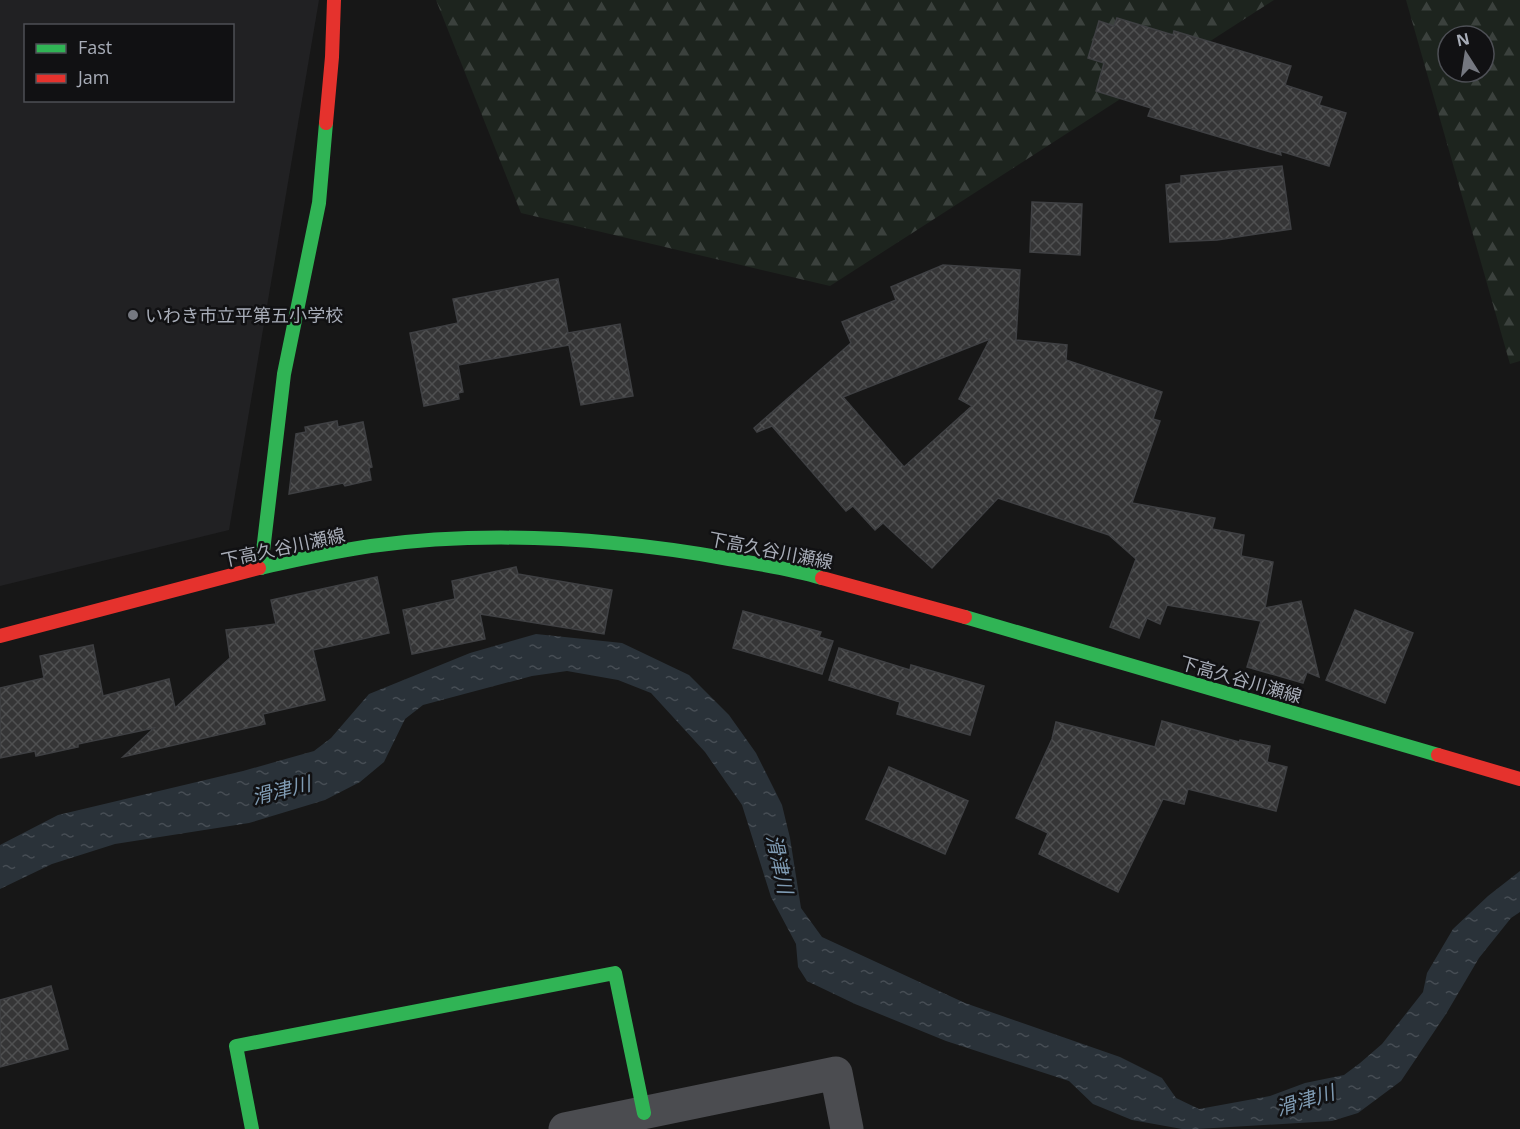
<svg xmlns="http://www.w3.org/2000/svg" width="1520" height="1129" font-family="'Open Sans','Noto Sans JP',sans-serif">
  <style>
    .built { fill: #212123; fill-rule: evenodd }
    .forest { fill: url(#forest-firs); fill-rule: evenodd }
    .water { fill: url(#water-ripples) }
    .building { fill: url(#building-cross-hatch); stroke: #3f4043; stroke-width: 1.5; fill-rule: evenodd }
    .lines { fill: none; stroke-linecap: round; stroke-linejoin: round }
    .street { stroke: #4b4c50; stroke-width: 33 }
    .fast { stroke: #30b455; stroke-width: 14 }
    .jam { stroke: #e5322d; stroke-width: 14 }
    .poi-dot { fill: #757880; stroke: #111113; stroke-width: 2 }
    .labels { text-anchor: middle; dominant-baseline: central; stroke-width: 5; stroke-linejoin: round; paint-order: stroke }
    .poi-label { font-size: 18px; fill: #a8adb8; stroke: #111113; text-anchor: start }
    .street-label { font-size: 18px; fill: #a8adb8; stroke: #111113 }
    .water-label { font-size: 20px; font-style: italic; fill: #7f9bb3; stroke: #111113 }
  </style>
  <defs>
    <pattern id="forest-firs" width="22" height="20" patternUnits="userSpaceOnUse" patternTransform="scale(1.5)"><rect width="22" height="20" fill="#1d241e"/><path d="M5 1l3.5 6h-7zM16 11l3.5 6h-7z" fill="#3b413d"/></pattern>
    <pattern id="water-ripples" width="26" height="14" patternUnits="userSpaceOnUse" patternTransform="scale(1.5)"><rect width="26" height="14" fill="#2a3239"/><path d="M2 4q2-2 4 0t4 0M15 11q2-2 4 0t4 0" fill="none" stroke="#464d54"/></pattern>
    <pattern id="building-cross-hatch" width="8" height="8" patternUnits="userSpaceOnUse" patternTransform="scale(1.5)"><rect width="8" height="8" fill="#353536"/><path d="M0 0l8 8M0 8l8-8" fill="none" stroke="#4f5051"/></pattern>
  </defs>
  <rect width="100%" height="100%" fill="#171717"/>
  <path class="built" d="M 0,0 L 319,0 L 229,530 L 0,586 ZM 26,26 L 232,26 L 232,100 L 26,100 Z"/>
  <g class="forest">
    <path d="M 436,0 L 1274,0 L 830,286 L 521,213 Z"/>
    <path d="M 1406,0 L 1520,0 L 1520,361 L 1510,364 ZM 1448,36 L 1484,36 L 1484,72 L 1448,72 Z"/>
  </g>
  <path class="water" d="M 536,634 L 622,643 L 689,675 L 729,715 L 756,753 L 782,805 L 790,838 L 801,908 L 822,937 L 965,1003 L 1120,1057 L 1162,1078 L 1176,1098 L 1199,1109 L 1270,1096 L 1305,1083 L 1344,1075 L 1360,1063 L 1382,1044 L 1423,992 L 1427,973 L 1453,929 L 1488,896 L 1520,871 L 1520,912 L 1511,918 L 1479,958 L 1446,1014 L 1401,1081 L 1358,1113 L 1332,1121 L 1197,1129 L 1182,1129 L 1132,1120 L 1093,1104 L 1069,1081 L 946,1041 L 855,1004 L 807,981 L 798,967 L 796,944 L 771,897 L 742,805 L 705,752 L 651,693 L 618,680 L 567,671 L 532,676 L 423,705 L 405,719 L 384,762 L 360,782 L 325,800 L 249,823 L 115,844 L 52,864 L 0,889 L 0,845 L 58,815 L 243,771 L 314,751 L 331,738 L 369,694 L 470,653 Z"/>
  <g class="building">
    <path d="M 1117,18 L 1173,35 L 1174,31 L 1291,66 L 1285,85 L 1322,97 L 1319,105 L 1346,113 L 1329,166 L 1280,151 L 1281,155 L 1148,116 L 1151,108 L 1096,91 L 1104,63 L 1088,58 L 1099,21 L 1114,26 Z"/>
    <path d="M 1282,166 L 1291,229 L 1217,240 L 1170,242 L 1166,185 L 1181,183 L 1181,176 Z"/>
    <path d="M 1032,202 L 1082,204 L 1080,255 L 1030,252 Z"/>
    <path d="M 943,265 L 1020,270 L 1016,340 L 1067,345 L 1066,360 L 1162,392 L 1153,419 L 1160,421 L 1132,503 L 1215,518 L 1212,529 L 1244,535 L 1241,556 L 1273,562 L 1265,608 L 1301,601 L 1319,677 L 1307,672 L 1303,683 L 1247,667 L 1261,621 L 1167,605 L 1160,624 L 1147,618 L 1139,638 L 1110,627 L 1136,559 L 1109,535 L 998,498 L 932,568 L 883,523 L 875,530 L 853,506 L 846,511 L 772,426 L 757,432 L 754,428 L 851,343 L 842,322 L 896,300 L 891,287 ZM 990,339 L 959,399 L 972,406 L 904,467 L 843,397 Z"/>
    <path d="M 558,279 L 568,333 L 620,324 L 633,396 L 581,405 L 569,345 L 458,365 L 463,392 L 458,393 L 459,399 L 424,406 L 410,333 L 458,323 L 453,299 Z"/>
    <path d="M 337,421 L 338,427 L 363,422 L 372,467 L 369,468 L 371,480 L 345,486 L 343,483 L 289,494 L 296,434 L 306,432 L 305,427 Z"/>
    <path d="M 516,567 L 518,574 L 612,590 L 604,634 L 480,614 L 485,639 L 412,654 L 403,610 L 455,599 L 452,581 Z"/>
    <path d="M 377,577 L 389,633 L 313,650 L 325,700 L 263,714 L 265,724 L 123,757 L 154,728 L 78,744 L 78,747 L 36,756 L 35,751 L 0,758 L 0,688 L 44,678 L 40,656 L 93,645 L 103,696 L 169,679 L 175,708 L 230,658 L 226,630 L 276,624 L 271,600 Z"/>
    <path d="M 1355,610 L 1413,633 L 1385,703 L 1326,680 Z"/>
    <path d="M 743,611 L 821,632 L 819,637 L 833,641 L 822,674 L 733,648 Z"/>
    <path d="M 839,648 L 910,670 L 911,665 L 984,686 L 970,735 L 897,714 L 900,702 L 829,680 Z"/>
    <path d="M 1162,721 L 1239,742 L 1240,740 L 1270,746 L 1267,762 L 1287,767 L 1276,811 L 1188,789 L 1184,804 L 1163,799 L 1118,892 L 1039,854 L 1048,833 L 1016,818 L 1052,739 L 1056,722 L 1155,747 Z"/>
    <path d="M 889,767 L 968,801 L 945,854 L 866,819 Z"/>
    <path d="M 51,986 L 68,1049 L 0,1067 L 0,1000 Z"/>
  </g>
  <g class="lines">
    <path class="street" d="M 565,1129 L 836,1073 L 847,1129"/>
    <g class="fast">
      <path d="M 259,568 C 296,560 334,551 371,546 C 490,530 611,538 729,559 C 760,564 792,569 822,578"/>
      <path d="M 261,568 L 284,374 L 319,203 L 326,123"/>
      <path d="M 965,617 L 1438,755"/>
      <path d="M 252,1129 L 236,1046 L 615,973 L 644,1113"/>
    </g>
    <g class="jam">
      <path d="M 326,123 L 332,57 L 334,0"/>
      <path d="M 822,578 L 965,617"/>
      <path d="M 0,636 L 259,568"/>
      <path d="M 1438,755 L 1520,779"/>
    </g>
  </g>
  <circle class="poi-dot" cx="133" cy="315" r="6"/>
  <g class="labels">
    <g class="poi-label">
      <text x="145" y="315">いわき市立平第五小学校</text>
    </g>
    <g class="street-label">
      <text transform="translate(283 547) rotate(-12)">下高久谷川瀬線</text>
      <text transform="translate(771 550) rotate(11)">下高久谷川瀬線</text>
      <text transform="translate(1241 679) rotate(16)">下高久谷川瀬線</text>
    </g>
    <g class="water-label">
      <text transform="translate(281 790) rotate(-14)">滑津川</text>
      <text transform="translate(780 864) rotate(78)">滑津川</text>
      <text transform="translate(1305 1100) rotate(-17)">滑津川</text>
    </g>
  </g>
  <rect x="24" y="24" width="210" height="78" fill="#111113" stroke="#4d4f55" stroke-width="1.5"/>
  <rect x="36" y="44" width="30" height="9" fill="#30b455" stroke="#4d4f55" stroke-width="1.5"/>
  <text x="78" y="54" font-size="18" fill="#a8adb8">Fast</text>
  <rect x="36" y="74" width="30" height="9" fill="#e5322d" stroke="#4d4f55" stroke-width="1.5"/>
  <text x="78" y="84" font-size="18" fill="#a8adb8">Jam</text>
  <g transform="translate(1466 54) rotate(348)"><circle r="28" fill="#111113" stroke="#4d4f55" stroke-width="1.5"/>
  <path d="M0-4.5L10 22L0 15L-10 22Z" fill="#757880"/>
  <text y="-9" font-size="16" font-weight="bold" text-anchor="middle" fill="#a8adb8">N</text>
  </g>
</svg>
